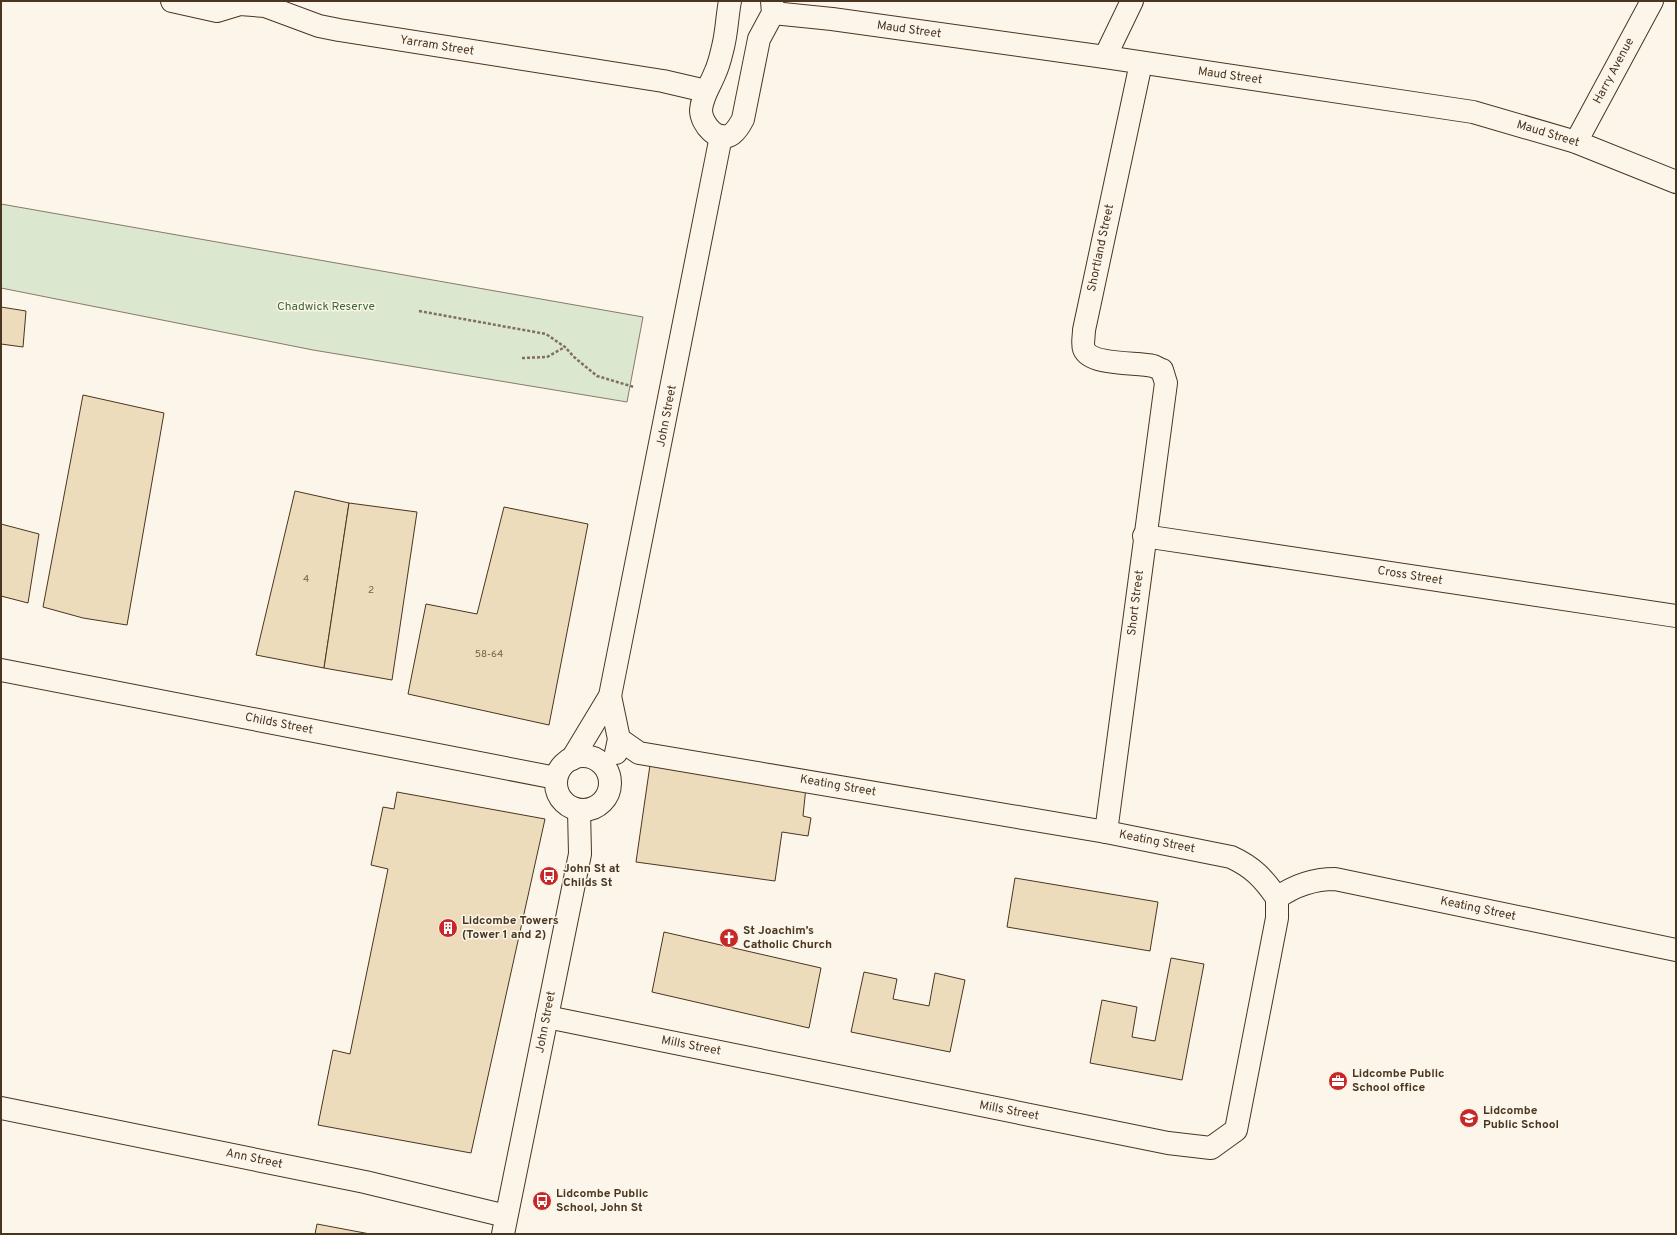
<svg xmlns="http://www.w3.org/2000/svg" width="1677" height="1235" font-family="Overpass,sans-serif">
  <style>
    .green { fill: #dce7d0; stroke: #887966 }
    .building { fill: #ecdcbc; stroke: #4a3520 }
    .lines { fill: none; stroke-linecap: round; stroke-linejoin: round }
    .minor-casing { stroke: #4a3520; stroke-width: 24 }
    .path { stroke: #7f6f5c; stroke-width: 2.5; stroke-dasharray: 3 2; stroke-linecap: butt }
    .minor { stroke: #fbf6e9; stroke-width: 22 }
    .labels { text-anchor: middle; dominant-baseline: central; stroke-width: 3; stroke-linejoin: round; paint-order: stroke }
    .number-label { font-size: 10px; fill: #725f47 }
    .street-label { font-size: 12px; fill: #4a3520; stroke: #fbf6e9 }
    .park-label { font-size: 12px; fill: #436837; stroke: #fbf6e9 }
    .poi-label { font-size: 12px; font-weight: bold; fill: #4a3520; stroke: #fbf6e9; text-anchor: start }
  </style>
  <rect width="100%" height="100%" fill="#fbf6e9"/>
  <path class="green" d="M 1,204 L 643,317 L 627,402 L 313,350 L 1,288 Z"/>
  <g class="building">
    <path d="M 1,307 L 26,311 L 23,347 L 1,344 Z"/>
    <path d="M 83,395 L 164,413 L 127,625 L 83,618 L 43,607 Z"/>
    <path d="M 295,491 L 349,503 L 324,668 L 256,655 Z"/>
    <path d="M 349,503 L 417,512 L 392,680 L 324,668 Z"/>
    <path d="M 504,507 L 588,524 L 549,725 L 408,694 L 426,604 L 477,614 Z"/>
    <path d="M 1,524 L 39,534 L 28,603 L 1,596 Z"/>
    <path d="M 650,765 L 806,787 L 803,816 L 811,818 L 808,836 L 782,832 L 775,881 L 636,862 Z"/>
    <path d="M 397,792 L 545,819 L 471,1153 L 318,1125 L 333,1050 L 350,1054 L 388,869 L 371,865 L 383,807 L 394,809 Z"/>
    <path d="M 1015,878 L 1158,902 L 1150,951 L 1007,927 Z"/>
    <path d="M 664,932 L 821,968 L 809,1028 L 652,992 Z"/>
    <path d="M 1171,958 L 1204,964 L 1182,1080 L 1090,1063 L 1102,1000 L 1137,1007 L 1132,1037 L 1155,1041 Z"/>
    <path d="M 864,972 L 897,979 L 893,999 L 929,1006 L 935,973 L 965,980 L 950,1052 L 851,1032 Z"/>
    <path d="M 317,1224 L 370,1234 L 315,1234 Z"/>
  </g>
  <g class="lines">
    <defs>
      <g id="minor">
        <path d="M 172,1 L 217,11 L 240,4 L 265,6 L 319,26 L 339,30 L 663,81 L 706,91"/>
        <path d="M 730,1 C 727,16 727,31 723,47 C 721,55 719,65 715,73 C 710,86 702,96 701,110 C 701,124 718,144 732,134 C 737,130 740,125 743,119 L 759,39 L 773,13 L 772,1"/>
        <path d="M 773,13 L 832,19 L 1105,57 L 1473,112 L 1576,142 L 1676,182"/>
        <path d="M 1105,57 L 1132,1"/>
        <path d="M 1576,142 L 1652,1"/>
        <path d="M 1144,536 L 1676,616"/>
        <path d="M 1,670 L 556,778"/>
        <path d="M 610,696 L 619,739 L 616,753"/>
        <path d="M 619,739 L 639,753 L 1106,832 L 1231,857 C 1253,867 1264,879 1277,898"/>
        <circle cx="583" cy="783" r="27"/>
        <path d="M 572,759 L 610,696 L 721,136"/>
        <path d="M 1106,832 L 1166,383 L 1162,370 C 1159,369 1156,367 1153,366 C 1138,362 1091,366 1084,349 C 1082,344 1084,336 1084,330 L 1141,63"/>
        <path d="M 1277,898 C 1295,885 1313,879 1335,879 L 1676,950"/>
        <path d="M 547,1017 L 1168,1143 L 1211,1148 L 1236,1130 L 1277,918 L 1277,898"/>
        <path d="M 1,1108 L 365,1182 L 506,1216"/>
        <path d="M 503,1234 L 580,854 L 579,810"/>
      </g>
    </defs>
    <use href="#minor" class="minor-casing"/>
    <g class="path">
      <path d="M 419,311 L 546,334 L 565,347 L 574,357 L 597,376 L 634,387"/>
      <path d="M 522,358 L 547,357 L 565,347"/>
    </g>
    <use href="#minor" class="minor"/>
  </g>
  <defs>
    <symbol id="bus-disc" viewBox="-11 -11 22 22"><circle r="9.5" fill="#c62828" stroke="#fbf6e9"/><path d="M-5-6H5V4H4V6H2V4H-2V6H-4V4H-5ZM-3.5-4V0h7V-4ZM-3.5 1.2v1.5H-2V1.2ZM2 1.2v1.5H3.5V1.2Z" fill="#fff"/></symbol>
    <symbol id="building-disc" viewBox="-11 -11 22 22"><circle r="9.5" fill="#c62828" stroke="#fbf6e9"/><path d="M-4-6H4V6H1V3H-1V6H-4ZM-2.5-4.3h1.7v1.8h-1.7ZM.8-4.3h1.7v1.8H.8ZM-2.5-1h1.7V.8h-1.7ZM.8-1h1.7V.8H.8Z" fill="#fff"/></symbol>
    <symbol id="church-disc" viewBox="-11 -11 22 22"><circle r="9.5" fill="#c62828" stroke="#fbf6e9"/><path d="M-1.2-6h2.4v3.5h3.3v2.4h-3.3V6h-2.4V-.1h-3.3v-2.4h3.3Z" fill="#fff"/></symbol>
    <symbol id="office-disc" viewBox="-11 -11 22 22"><circle r="9.5" fill="#c62828" stroke="#fbf6e9"/><path d="M-6-3h4V-5.5h4V-3h4V5H-6ZM-1-4.5V-3h2v-1.5ZM-6 0V1H6V0Z" fill="#fff"/></symbol>
    <symbol id="school-disc" viewBox="-11 -11 22 22"><circle r="9.5" fill="#c62828" stroke="#fbf6e9"/><path d="M0-5L7-2L0 1L-7-2ZM-4 1L0 2.5L4 1V4Q0 6-4 4Z" fill="#fff"/></symbol>
  </defs>
  <g fill-rule="evenodd">
    <use href="#bus-disc" x="538" y="865" width="22" height="22"/>
    <use href="#building-disc" x="437" y="917" width="22" height="22"/>
    <use href="#church-disc" x="718" y="927" width="22" height="22"/>
    <use href="#office-disc" x="1327" y="1070" width="22" height="22"/>
    <use href="#school-disc" x="1458" y="1107" width="22" height="22"/>
    <use href="#bus-disc" x="531" y="1190" width="22" height="22"/>
  </g>
  <g class="labels">
    <g class="number-label">
      <text x="306" y="579">4</text>
      <text x="371" y="590">2</text>
      <text x="489" y="654">58-64</text>
    </g>
    <g class="street-label">
      <text transform="translate(909 30) rotate(8)">Maud Street</text>
      <text transform="translate(437 46) rotate(9)">Yarram Street</text>
      <text transform="translate(1614 71) rotate(-62)">Harry Avenue</text>
      <text transform="translate(1230 76) rotate(8)">Maud Street</text>
      <text transform="translate(1548 134) rotate(17)">Maud Street</text>
      <text transform="translate(1101 248) rotate(-78)">Shortland Street</text>
      <text transform="translate(667 416) rotate(-79)">John Street</text>
      <text transform="translate(1410 576) rotate(9)">Cross Street</text>
      <text transform="translate(1136 603) rotate(-83)">Short Street</text>
      <text transform="translate(279 724) rotate(11)">Childs Street</text>
      <text transform="translate(838 786) rotate(10)">Keating Street</text>
      <text transform="translate(1157 842) rotate(11)">Keating Street</text>
      <text transform="translate(1478 909) rotate(12)">Keating Street</text>
      <text transform="translate(546 1022) rotate(-79)">John Street</text>
      <text transform="translate(691 1046) rotate(11)">Mills Street</text>
      <text transform="translate(1009 1111) rotate(11)">Mills Street</text>
      <text transform="translate(254 1159) rotate(12)">Ann Street</text>
    </g>
    <g class="park-label">
      <text x="326" y="307">Chadwick Reserve</text>
    </g>
    <g class="poi-label">
      <text x="563" y="869">John St at<tspan x="563" dy="14">Childs St</tspan></text>
      <text x="462" y="921">Lidcombe Towers<tspan x="462" dy="14">(Tower 1 and 2)</tspan></text>
      <text x="743" y="931">St Joachim’s<tspan x="743" dy="14">Catholic Church</tspan></text>
      <text x="1352" y="1074">Lidcombe Public<tspan x="1352" dy="14">School office</tspan></text>
      <text x="1483" y="1111">Lidcombe<tspan x="1483" dy="14">Public School</tspan></text>
      <text x="556" y="1194">Lidcombe Public<tspan x="556" dy="14">School, John St</tspan></text>
    </g>
  </g>
  <rect width="1677" height="1235" fill="none" stroke="#4a3520" stroke-width="4"/>
</svg>
